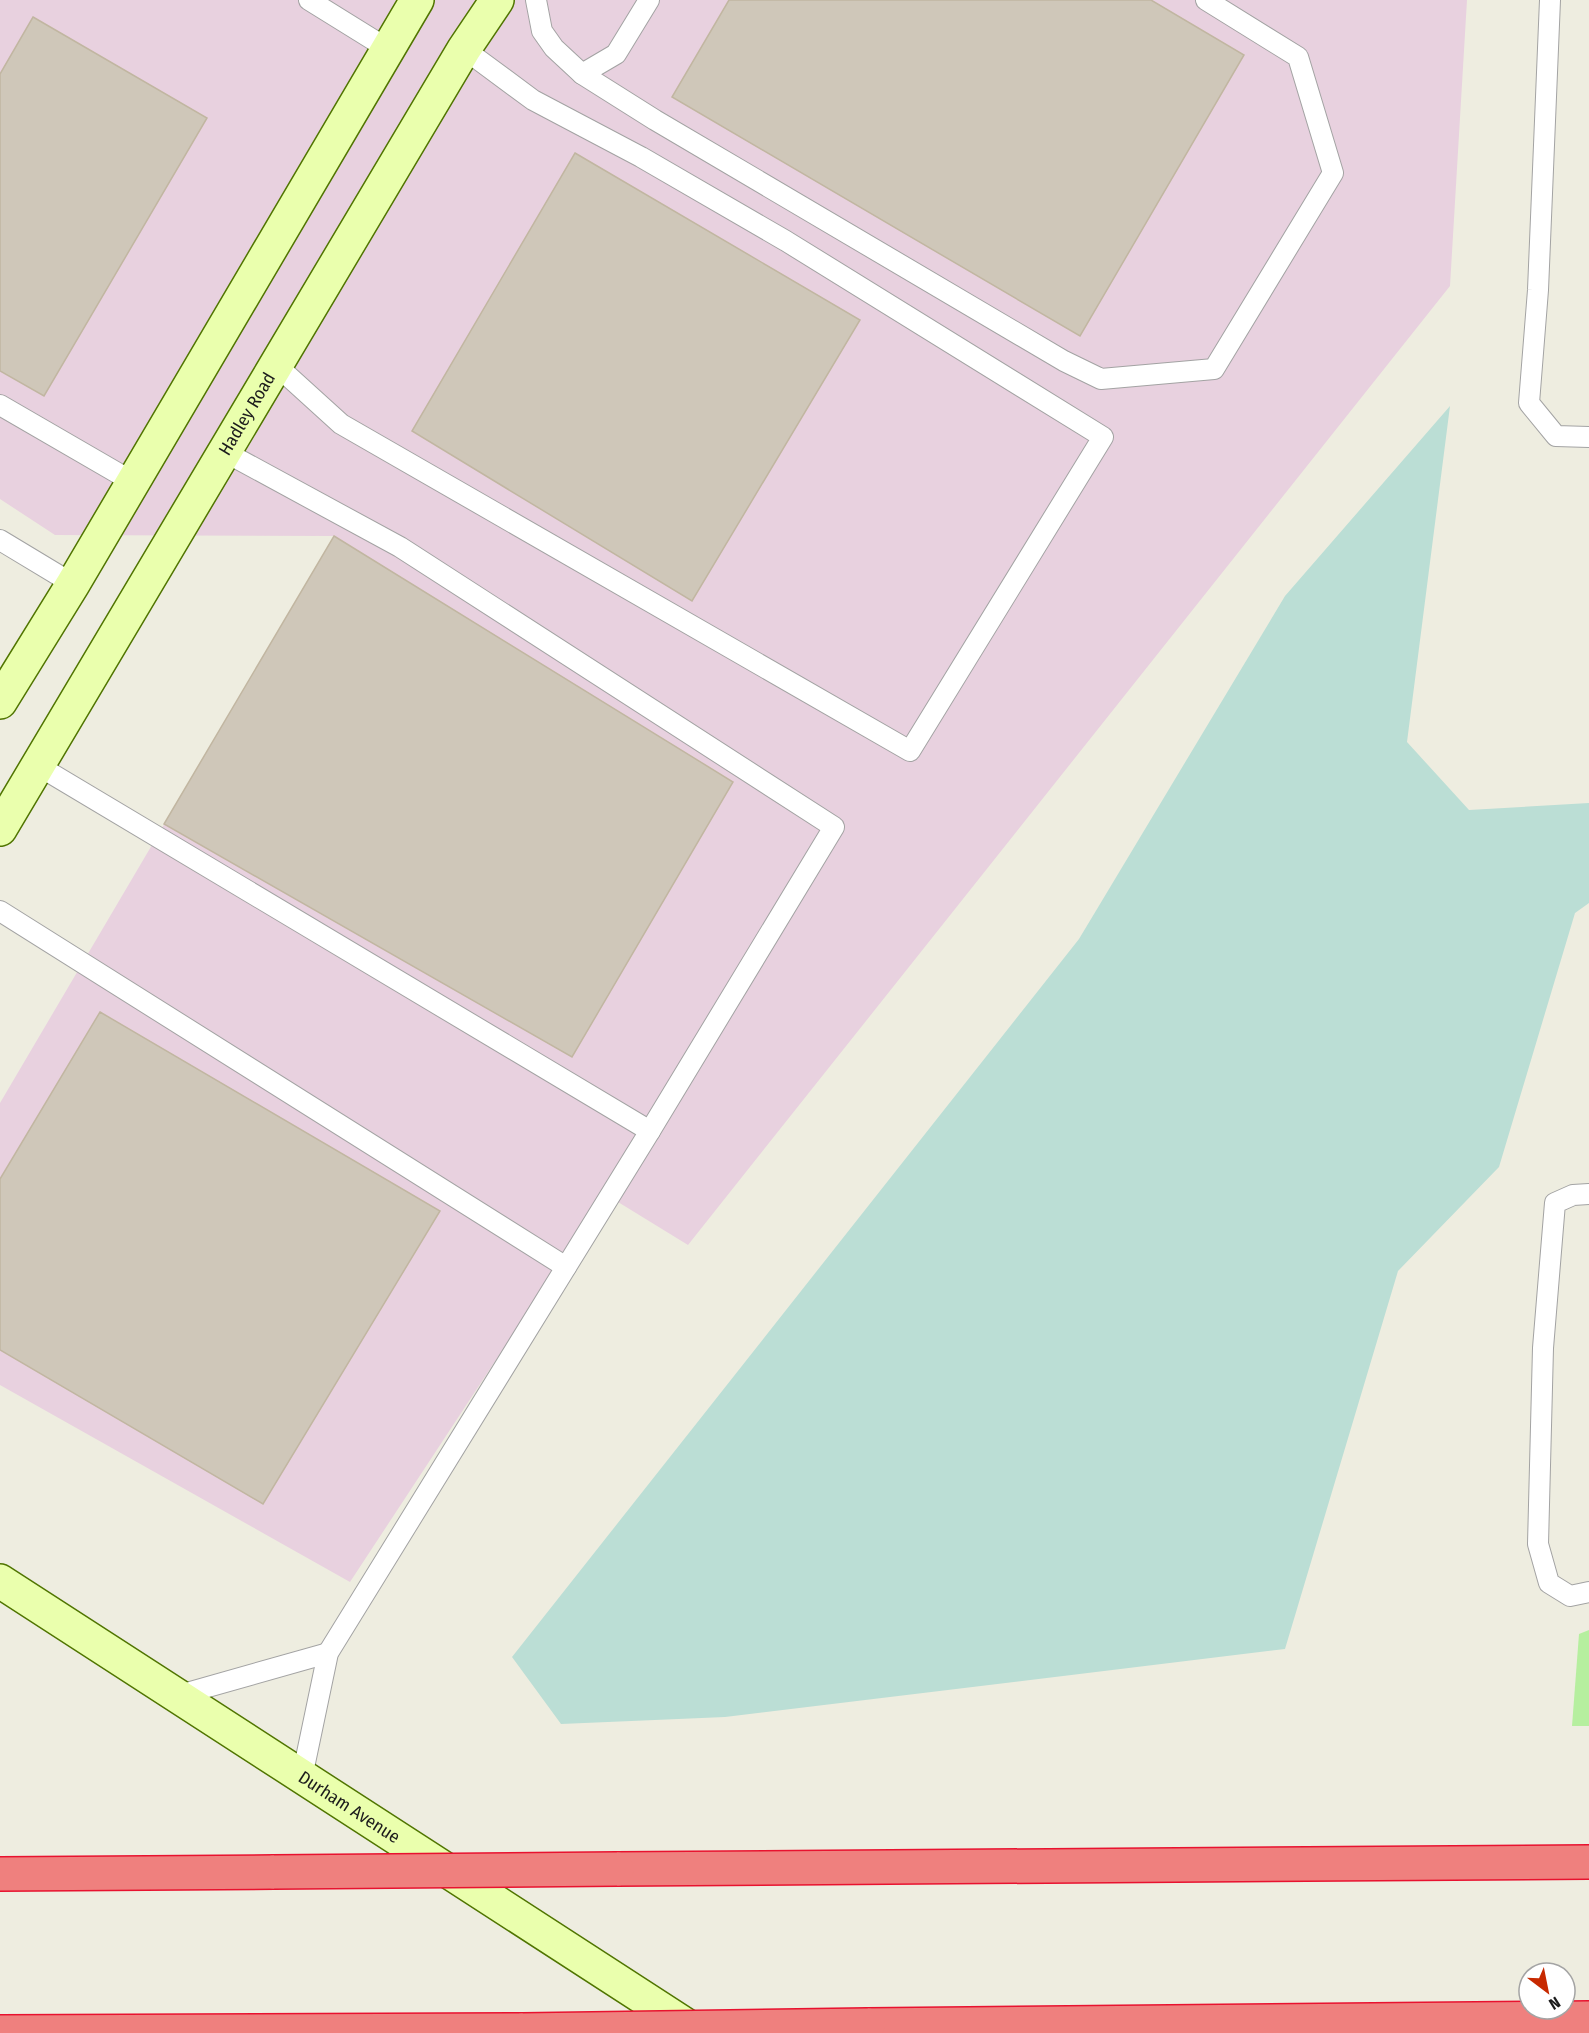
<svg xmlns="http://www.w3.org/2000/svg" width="1589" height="2033" font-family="'Fira Sans Condensed',sans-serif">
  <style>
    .industrial { fill: #e8d1df }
    .grass { fill: #b6ef9f }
    .wetland { fill: #bbded5 }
    .building { fill: #cfc7b9; stroke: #c1b6a1; stroke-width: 1.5 }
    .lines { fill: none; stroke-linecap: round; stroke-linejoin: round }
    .lane-casing { stroke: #a3a3a3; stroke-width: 22 }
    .secondary-casing { stroke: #507500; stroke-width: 36 }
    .highway-casing { stroke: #e8122f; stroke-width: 36 }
    .lane { stroke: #fff; stroke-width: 20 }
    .secondary { stroke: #eaffad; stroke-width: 33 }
    .highway { stroke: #ef807e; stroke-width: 33 }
    .highway-bridge-casing { stroke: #e8122f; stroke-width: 36; stroke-linecap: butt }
    .highway-bridge { stroke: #ef807e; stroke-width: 33 }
    .labels { text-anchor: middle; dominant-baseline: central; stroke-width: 5; stroke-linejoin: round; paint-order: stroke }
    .street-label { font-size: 18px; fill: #1c1c1c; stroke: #fff }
  </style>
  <rect width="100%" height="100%" fill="#eeede0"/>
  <path class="industrial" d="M 0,0 L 1467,0 L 1450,286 L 688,1245 L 605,1194 L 350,1582 L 0,1385 L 0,1103 L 334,536 L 55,535 L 0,499 Z"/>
  <path class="grass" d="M 1589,1630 L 1589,1726 L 1572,1726 L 1579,1634 Z"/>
  <path class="wetland" d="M 1450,406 L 1407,742 L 1469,810 L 1589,803 L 1589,903 L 1575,913 L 1499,1167 L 1398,1271 L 1285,1649 L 725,1717 L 561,1724 L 512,1657 L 1079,939 L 1285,596 Z"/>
  <g class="building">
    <path d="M 729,0 L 1151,0 L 1244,55 L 1080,336 L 672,97 Z"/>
    <path d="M 33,17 L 207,118 L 44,396 L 0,371 L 0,74 Z"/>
    <path d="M 575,153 L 860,320 L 692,601 L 412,431 Z"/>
    <path d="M 334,536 L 733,782 L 572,1057 L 164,824 Z"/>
    <path d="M 100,1012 L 440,1211 L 263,1504 L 0,1350 L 0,1179 Z"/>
  </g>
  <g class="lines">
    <defs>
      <g id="lane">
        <path d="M 309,0 L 388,49"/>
        <path d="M 536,0 L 542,31 L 554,48 L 582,74 L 655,120 L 1064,361 L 1101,379 L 1214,369 L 1333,173 L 1298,57 L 1206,0"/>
        <path d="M 1550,0 L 1538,290 L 1529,403 L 1556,436 L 1589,437"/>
        <path d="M 582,74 L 616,54 L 649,0"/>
        <path d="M 276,365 L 341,424 L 910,751 L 1103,437 L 786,241 L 641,157 L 533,100 L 464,49"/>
        <path d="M 0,405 L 133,482"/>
        <path d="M 225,452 L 400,547 L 834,827 L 650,1131 L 328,1653 L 302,1777"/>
        <path d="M 0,540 L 73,584"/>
        <path d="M 37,765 L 650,1131"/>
        <path d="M 0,911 L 566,1267"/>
        <path d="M 1589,1194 L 1573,1195 L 1555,1203 L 1543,1348 L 1538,1544 L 1549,1583 L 1570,1596 L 1589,1592"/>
        <path d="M 176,1696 L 328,1653"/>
      </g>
      <g id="secondary">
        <path d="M 0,702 L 73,584 L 417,0"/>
        <path id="s1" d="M 0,829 L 464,49 L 497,0"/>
        <path id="s2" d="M 0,1581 L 698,2033"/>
      </g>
      <g id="highway">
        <path d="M 617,1869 L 1589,1862"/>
        <path d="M 0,1874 L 274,1872"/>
        <path d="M 868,2025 L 1589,2018"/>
        <path d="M 0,2032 L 523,2030"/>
      </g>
    </defs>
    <use href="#lane" class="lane-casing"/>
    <use href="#secondary" class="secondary-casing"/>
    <use href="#highway" class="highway-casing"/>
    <use href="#lane" class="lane"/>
    <use href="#secondary" class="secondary"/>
    <use href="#highway" class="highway"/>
    <defs>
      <g id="highway-bridge">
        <path d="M 274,1872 L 617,1869"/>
        <path d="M 523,2030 L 868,2025"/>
      </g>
    </defs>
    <use href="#highway-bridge" class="highway-bridge-casing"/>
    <use href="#highway-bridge" class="highway-bridge"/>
  </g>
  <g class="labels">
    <g class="street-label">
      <text stroke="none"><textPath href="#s1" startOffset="483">Hadley Road</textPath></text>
      <text stroke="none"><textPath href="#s2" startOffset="416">Durham Avenue</textPath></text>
    </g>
  </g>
  <g transform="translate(1547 1991) rotate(148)"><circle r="28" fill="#ffffff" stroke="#a4a4a4" stroke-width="1.5"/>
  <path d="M0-4.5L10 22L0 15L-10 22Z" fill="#c72900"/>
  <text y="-9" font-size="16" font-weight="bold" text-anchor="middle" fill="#1c1c1c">N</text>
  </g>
</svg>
